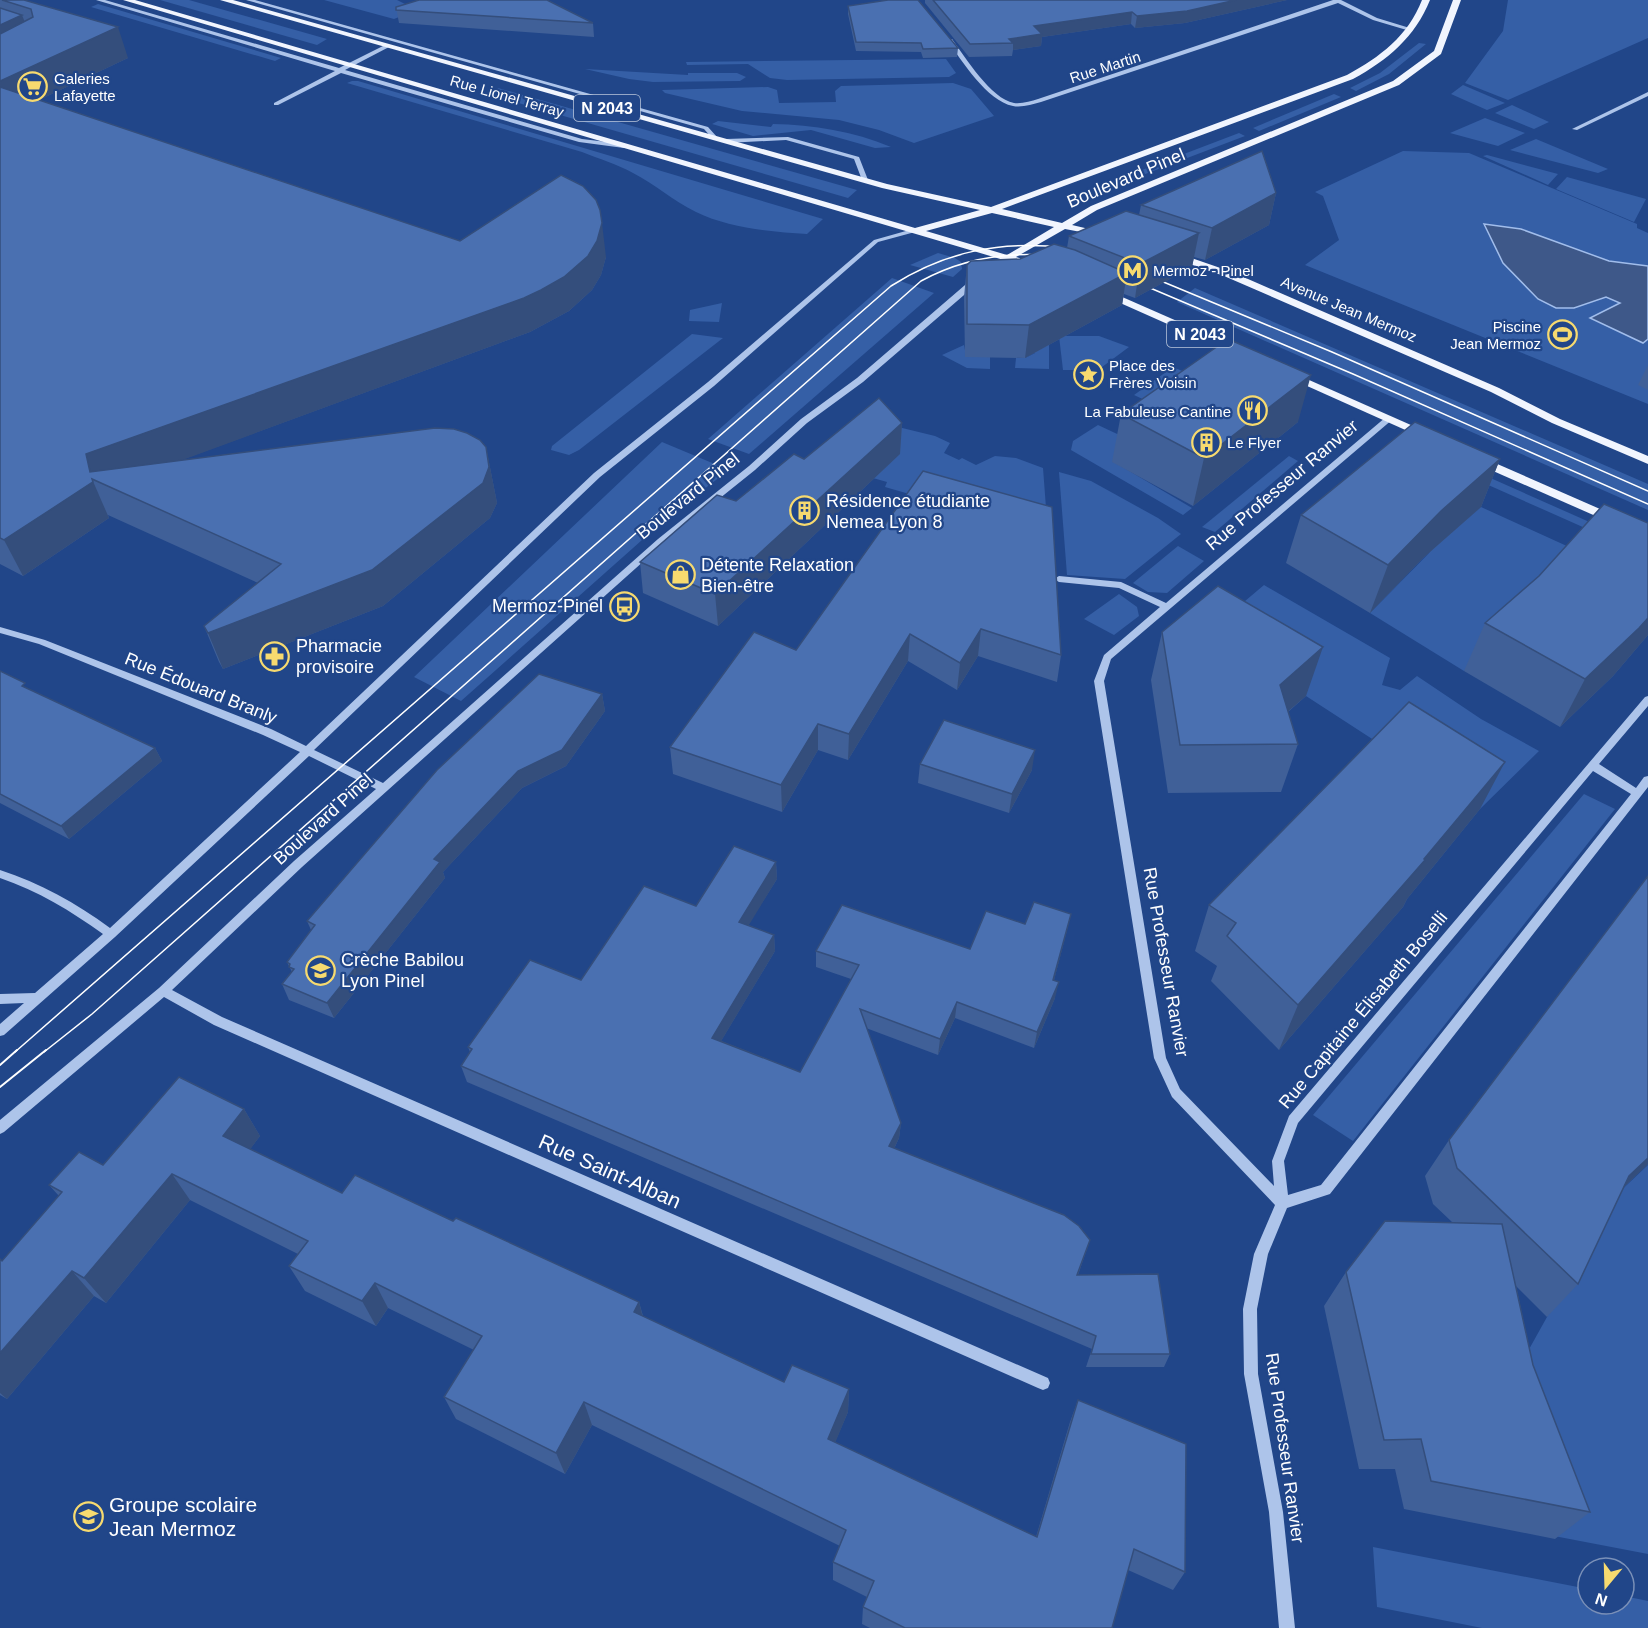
<svg xmlns="http://www.w3.org/2000/svg" width="1648" height="1628" font-family="Arial,sans-serif">
  <style>
    .green { fill: #355fa6 }
    .water { fill: #3e5889; stroke: #a1bdeb; stroke-width: 1.5 }
    .lines { fill: none; stroke-linecap: round; stroke-linejoin: round }
    .minor { fill: #adc4ea; fill-rule: evenodd }
    .major { fill: #f1f5fe; fill-rule: evenodd }
    .tram-far1 { stroke: #fff; stroke-width: 1.5 }
    .tram { stroke: #fff; stroke-width: 2 }
    .wall { fill: #406098 }
    .shaded-wall { fill: #344e7c }
    .building { fill: #4a70b1; stroke: #344e7c; stroke-width: 1.5 }
    .labels { text-anchor: middle; dominant-baseline: central; stroke-width: 4.5; stroke-linejoin: round; paint-order: stroke }
    .far-street-label { font-size: 15px; fill: #fff; stroke: #214689 }
    .far-poi-label { font-size: 15px; fill: #fff; stroke: #214689; text-anchor: start }
    .shield { fill: #214689; stroke: #bcc8dc; stroke-width: 1.5 }
    .shield-label { font-size: 16px; font-weight: bold; fill: #fff }
    .street-label { font-size: 18px; fill: #fff; stroke: #214689 }
    .poi-label { font-size: 18px; fill: #fff; stroke: #214689; text-anchor: start }
    .near-street-label { font-size: 21px; fill: #fff; stroke: #214689 }
    .near-poi-label { font-size: 21px; fill: #fff; stroke: #214689; text-anchor: start }
  </style>
  <rect width="100%" height="100%" fill="#214689"/>
  <g class="green">
    <path d="M 160,0 L 189,0 L 327,39 L 317,45 Z"/>
    <path d="M 324,0 L 397,0 L 417,10 L 394,19 Z"/>
    <path d="M 1508,0 L 1648,0 L 1648,38 L 1508,100 L 1465,83 L 1503,31 Z"/>
    <path d="M 98,4 L 281,58 L 275,61 L 91,7 Z"/>
    <path d="M 1419,43 L 1426,44 L 1389,74 L 1356,91 L 1350,88 L 1380,73 Z"/>
    <path d="M 946,59 L 956,73 L 949,77 L 787,80 L 770,78 L 748,64 L 687,65 L 686,62 Z"/>
    <path d="M 585,69 L 688,75 L 688,73 L 737,73 L 746,77 L 740,81 L 653,82 L 629,79 Z"/>
    <path d="M 352,81 L 358,81 L 823,219 L 807,234 C 770,232 729,228 696,212 C 673,201 655,184 633,173 C 617,164 599,159 582,152 L 347,83 Z"/>
    <path d="M 953,83 L 971,89 L 994,116 L 914,143 L 879,130 L 839,120 L 742,111 L 665,93 L 662,90 L 768,87 L 777,90 L 779,103 L 836,102 L 835,91 L 841,86 Z"/>
    <path d="M 1463,85 L 1505,103 L 1487,110 L 1451,94 Z"/>
    <path d="M 498,88 L 857,190 L 848,198 L 487,94 Z"/>
    <path d="M 1334,94 L 1341,97 L 1259,131 L 1253,128 Z"/>
    <path d="M 1512,105 L 1549,122 L 1534,129 L 1495,113 Z"/>
    <path d="M 1485,118 L 1525,133 L 1498,146 L 1450,133 Z"/>
    <path d="M 718,121 L 771,127 L 773,124 C 814,125 853,131 891,147 L 875,148 L 811,130 L 753,136 L 712,124 Z"/>
    <path d="M 1239,133 L 1245,136 L 1098,192 L 1092,189 Z"/>
    <path d="M 1536,139 L 1608,169 L 1598,173 L 1510,150 Z"/>
    <path d="M 1403,151 L 1469,153 L 1637,224 L 1637,228 L 1648,233 L 1648,404 L 1305,265 L 1339,240 L 1323,196 L 1315,192 Z"/>
    <path d="M 1487,155 L 1558,174 L 1548,185 L 1483,156 Z"/>
    <path d="M 1567,177 L 1646,199 L 1634,222 L 1556,189 Z"/>
    <path d="M 938,253 L 955,258 L 961,262 L 962,269 L 953,277 L 910,265 Z"/>
    <path d="M 892,278 L 934,293 L 749,454 L 708,439 Z"/>
    <path d="M 1195,288 L 1648,484 L 1648,510 L 1177,302 Z"/>
    <path d="M 722,303 L 719,322 L 689,321 L 690,310 Z"/>
    <path d="M 692,334 L 723,338 L 579,450 L 569,455 L 551,450 L 552,446 Z"/>
    <path d="M 1034,335 L 1049,335 L 1049,369 L 1015,368 L 1016,358 L 1025,358 L 1035,353 Z"/>
    <path d="M 1059,336 L 1099,336 L 1129,347 L 1098,370 L 1063,370 Z"/>
    <path d="M 964,345 L 965,350 L 990,357 L 990,369 L 967,368 L 942,355 Z"/>
    <path d="M 1173,367 L 1210,383 L 1168,411 L 1134,395 Z"/>
    <path d="M 890,425 L 935,436 L 950,443 L 944,453 L 959,460 L 962,458 L 976,465 L 995,456 L 1016,458 L 1043,468 L 1048,534 L 885,487 L 887,482 L 806,459 Z"/>
    <path d="M 1098,425 L 1130,440 L 1114,462 L 1192,508 L 1183,515 L 1071,450 L 1073,441 Z"/>
    <path d="M 662,442 L 729,470 L 669,516 L 461,701 L 414,677 Z"/>
    <path d="M 1425,449 L 1648,548 L 1648,556 L 1441,464 Z"/>
    <path d="M 1289,456 L 1298,461 L 1215,532 L 1202,527 Z"/>
    <path d="M 1059,472 L 1091,481 L 1158,518 L 1181,534 L 1125,579 L 1067,575 Z"/>
    <path d="M 1481,507 L 1580,552 L 1508,632 L 1464,671 L 1370,613 L 1435,547 Z"/>
    <path d="M 1178,546 L 1204,561 L 1167,593 L 1148,592 L 1133,583 Z"/>
    <path d="M 1264,585 L 1390,658 L 1382,685 L 1400,690 L 1417,676 L 1481,719 L 1539,751 L 1480,809 L 1306,696 L 1206,634 Z"/>
    <path d="M 1119,594 L 1137,607 L 1139,616 L 1114,635 L 1084,619 Z"/>
    <path d="M 1584,794 L 1615,809 L 1353,1141 L 1313,1115 Z"/>
    <path d="M 1648,1165 L 1648,1554 L 1554,1536 L 1503,1396 L 1547,1317 L 1598,1212 Z"/>
    <path d="M 1373,1547 L 1588,1589 L 1588,1604 L 1624,1604 L 1624,1596 L 1648,1601 L 1648,1628 L 1482,1628 L 1377,1607 Z"/>
  </g>
  <path class="water" d="M 1484,224 L 1521,229 L 1609,261 L 1648,266 L 1648,339 L 1643,343 L 1590,318 L 1620,303 L 1606,297 L 1574,308 L 1556,308 L 1538,299 L 1503,263 Z"/>
  <g class="lines">
    <g class="minor">
      <path d="M 96,0 L 105,0 L 339,68 L 385,45 L 389,45 L 389,47 L 345,70 L 582,139 L 624,144 L 627,146 L 624,148 L 579,142 L 341,73 L 278,105 L 274,105 L 274,103 L 335,71 Z"/>
      <path d="M 246,0 L 255,0 L 708,127 L 717,137 L 712,138 L 704,129 Z"/>
      <path d="M 1333,0 L 1341,0 L 1377,18 L 1413,29 L 1410,31 L 1373,20 L 1338,3 L 1041,102 C 1032,104 1022,108 1013,106 C 987,101 962,61 947,40 L 952,39 C 965,57 991,99 1014,103 C 1022,104 1031,101 1038,99 Z"/>
      <path d="M 1648,92 L 1648,96 L 1577,130 L 1572,129 Z"/>
      <path d="M 788,137 L 859,157 L 868,180 L 865,182 L 862,180 L 854,159 L 786,140 L 726,143 L 723,141 L 726,139 Z"/>
      <path d="M 913,229 L 915,230 L 915,232 L 878,242 L 714,386 L 600,477 L 314,750 L 383,783 L 658,539 L 749,466 L 801,419 L 857,378 L 972,279 L 978,279 L 978,283 L 863,382 L 807,423 L 755,470 L 664,543 L 302,867 L 172,990 L 222,1017 L 1048,1378 L 1050,1383 L 1048,1388 L 1043,1390 L 1038,1388 L 214,1025 L 164,997 L 4,1132 L 0,1134 L 0,1120 L 159,988 L 294,861 L 376,789 L 309,756 L 115,937 L 4,1035 L 0,1036 L 0,1024 L 24,1003 L 0,1004 L 0,994 L 35,993 L 103,934 C 71,911 38,891 0,878 L 0,870 C 40,883 76,903 110,928 L 300,752 L 263,735 L 39,644 L 0,633 L 0,627 L 45,640 L 271,729 L 306,746 L 594,473 L 708,382 L 874,240 Z"/>
      <path d="M 1386,417 L 1389,417 L 1393,419 L 1111,659 L 1104,681 L 1166,1058 L 1180,1089 L 1274,1186 L 1272,1161 L 1289,1116 L 1645,697 L 1648,696 L 1648,706 L 1599,764 L 1636,788 L 1644,777 L 1648,776 L 1648,787 L 1330,1194 L 1287,1208 L 1268,1254 L 1257,1309 L 1258,1374 L 1283,1512 L 1295,1628 L 1279,1628 L 1269,1512 L 1244,1374 L 1243,1309 L 1254,1254 L 1275,1205 L 1172,1097 L 1154,1058 L 1094,681 L 1104,655 L 1160,607 L 1119,588 L 1059,582 L 1054,579 L 1059,576 L 1121,582 L 1166,603 ZM 1593,771 L 1631,794 L 1321,1185 L 1288,1195 L 1284,1161 L 1298,1123 Z"/>
    </g>
    <g class="major">
      <path d="M 123,0 L 135,0 L 915,228 L 980,210 L 882,188 L 220,0 L 233,0 L 887,184 L 991,207 L 1347,75 C 1380,57 1408,36 1422,0 L 1430,0 C 1415,37 1388,60 1353,79 L 1002,209 L 1062,223 L 1091,206 L 1393,81 L 1434,51 L 1453,0 L 1461,0 L 1441,54 L 1399,85 L 1097,210 L 1072,225 L 1102,232 L 1102,236 L 1065,229 L 1016,257 L 1035,263 L 1035,267 L 1031,268 ZM 992,213 L 1054,227 L 1007,255 L 926,231 Z"/>
      <path d="M 1174,252 L 1232,272 L 1499,388 L 1560,419 L 1648,456 L 1648,464 L 1552,423 L 1491,392 L 1224,276 L 1170,257 L 1170,253 Z"/>
      <path d="M 1104,289 L 1243,350 L 1244,352 L 1243,354 L 1235,354 L 1100,294 L 1099,292 Z"/>
      <path d="M 1291,372 L 1429,433 L 1431,435 L 1429,437 L 1421,437 L 1287,377 L 1287,373 Z"/>
      <path d="M 1479,456 L 1648,530 L 1648,539 L 1475,463 L 1473,460 Z"/>
    </g>
    <g class="tram-far1">
      <path d="M 1149,276 L 1332,352 L 1648,491"/>
      <path d="M 1136,282 L 1353,374 L 1648,504"/>
      <path d="M 15,1052 L 891,286 C 946,251 1002,240 1067,248"/>
      <path d="M 44,1052 L 92,1014 L 921,281 C 961,259 1002,252 1048,255"/>
    </g>
    <g class="tram">
      <path d="M 0,1065 L 17,1050"/>
      <path d="M 0,1087 L 46,1050"/>
    </g>
  </g>
  <g class="wall">
    <path d="M 0,0 L 24,0 L 128,58 L 39,100 L 460,241 L 606,257 L 601,275 L 592,290 L 569,311 L 530,332 L 181,460 L 486,447 L 497,503 L 490,518 L 383,606 L 223,669 L 219,662 L 204,626 L 258,583 L 108,515 L 109,518 L 23,576 L 0,564 Z"/>
    <path d="M 925,0 L 1287,0 L 1185,23 L 1135,28 L 1131,24 L 1042,37 L 1041,46 L 1013,50 L 1012,56 L 969,57 L 925,3 Z"/>
    <path d="M 848,6 L 958,48 L 957,57 L 923,58 L 921,52 L 856,51 L 848,14 Z"/>
    <path d="M 396,7 L 593,23 L 594,37 L 399,23 Z"/>
    <path d="M 1276,193 L 1269,225 L 1205,260 L 1194,257 L 1192,267 L 1135,298 L 1124,294 L 1122,305 L 1025,358 L 965,357 L 964,297 L 967,265 L 1020,259 L 1067,248 L 1069,236 L 1139,215 L 1141,205 Z"/>
    <path d="M 1648,365 L 1648,390 L 1638,385 Z"/>
    <path d="M 1121,414 L 1298,422 L 1193,506 L 1112,462 Z"/>
    <path d="M 902,423 L 900,454 L 718,626 L 643,593 L 640,562 L 804,459 Z"/>
    <path d="M 1500,459 L 1481,507 L 1422,559 L 1370,613 L 1286,563 L 1301,515 Z"/>
    <path d="M 923,471 L 1061,655 L 1057,682 L 978,656 L 957,690 L 908,661 L 848,760 L 818,750 L 782,812 L 673,774 L 670,747 L 796,650 Z"/>
    <path d="M 1648,523 L 1648,635 L 1613,676 L 1560,727 L 1464,671 L 1485,623 Z"/>
    <path d="M 1162,632 L 1306,696 L 1288,712 L 1298,744 L 1281,792 L 1168,793 L 1151,680 Z"/>
    <path d="M 0,671 L 29,690 L 155,748 L 162,761 L 69,839 L 0,803 Z"/>
    <path d="M 602,694 L 605,711 L 566,766 L 522,788 L 443,872 L 445,878 L 334,1018 L 289,1000 L 282,984 L 292,972 L 287,962 L 311,930 L 307,921 Z"/>
    <path d="M 920,764 L 1032,770 L 1009,813 L 918,783 Z"/>
    <path d="M 1480,809 L 1407,899 L 1403,907 L 1279,1050 L 1211,981 L 1217,966 L 1195,951 L 1209,905 Z"/>
    <path d="M 776,862 L 777,879 L 748,925 L 774,935 L 775,951 L 721,1041 L 800,1072 L 851,979 L 816,967 L 816,951 L 970,949 L 1025,924 L 1067,930 L 1054,980 L 1055,998 L 1034,1048 L 955,1018 L 938,1055 L 866,1028 L 901,1123 L 899,1138 L 894,1149 L 1090,1240 L 1078,1275 L 1170,1354 L 1164,1367 L 1086,1367 L 1092,1349 L 467,1082 L 461,1066 L 470,1052 L 468,1047 L 581,980 L 696,906 Z"/>
    <path d="M 1648,876 L 1648,1164 L 1624,1187 L 1578,1284 L 1547,1317 L 1516,1286 L 1533,1365 L 1590,1512 L 1555,1539 L 1404,1509 L 1395,1469 L 1359,1469 L 1324,1306 L 1346,1272 L 1452,1222 L 1433,1204 L 1425,1176 L 1449,1140 Z"/>
    <path d="M 244,1109 L 260,1136 L 250,1149 L 342,1193 L 453,1221 L 639,1302 L 643,1316 L 784,1382 L 849,1389 L 848,1412 L 835,1442 L 1036,1537 L 1070,1422 L 1078,1400 L 1185,1572 L 1173,1590 L 1128,1570 L 1112,1628 L 870,1628 L 862,1624 L 863,1607 L 867,1597 L 833,1580 L 833,1562 L 840,1546 L 592,1425 L 565,1474 L 456,1419 L 444,1397 L 474,1350 L 388,1308 L 376,1326 L 305,1291 L 289,1266 L 298,1254 L 190,1200 L 106,1303 L 94,1296 L 7,1399 L 0,1395 L 0,1259 L 2,1261 L 59,1196 L 49,1185 Z"/>
  </g>
  <g class="shaded-wall">
    <path d="M 1236,0 L 1287,0 L 1185,23 L 1135,28 L 1137,16 Z"/>
    <path d="M 1132,12 L 1131,24 L 1042,37 L 1041,46 L 1013,50 L 1013,43 L 1009,39 L 1034,26 Z"/>
    <path d="M 22,15 L 34,45 L 0,62 L 0,24 Z"/>
    <path d="M 118,27 L 128,58 L 5,116 L 0,103 L 0,81 Z"/>
    <path d="M 1276,193 L 1269,225 L 1205,260 L 1212,228 Z"/>
    <path d="M 602,223 L 606,257 L 601,275 L 592,290 L 569,311 L 530,332 L 109,487 L 90,472 L 86,454 Z"/>
    <path d="M 1199,233 L 1192,267 L 1135,298 L 1140,264 Z"/>
    <path d="M 1127,273 L 1122,305 L 1025,358 L 1029,325 Z"/>
    <path d="M 1311,375 L 1298,422 L 1193,506 L 1204,458 Z"/>
    <path d="M 902,423 L 900,454 L 718,626 L 715,594 Z"/>
    <path d="M 486,447 L 497,503 L 490,518 L 383,606 L 223,669 L 208,633 Z"/>
    <path d="M 1500,459 L 1481,507 L 1422,559 L 1370,613 L 1388,565 L 1441,511 Z"/>
    <path d="M 92,479 L 109,518 L 23,576 L 4,540 Z"/>
    <path d="M 1648,618 L 1648,635 L 1613,676 L 1560,727 L 1585,679 Z"/>
    <path d="M 981,629 L 978,656 L 957,690 L 960,663 Z"/>
    <path d="M 910,634 L 908,661 L 848,760 L 849,734 Z"/>
    <path d="M 1323,647 L 1306,696 L 1264,732 L 1280,685 Z"/>
    <path d="M 602,694 L 605,711 L 566,766 L 522,788 L 443,872 L 445,878 L 334,1018 L 327,1003 L 434,859 L 518,771 Z"/>
    <path d="M 818,724 L 818,750 L 782,812 L 781,785 Z"/>
    <path d="M 155,748 L 162,761 L 69,839 L 61,826 Z"/>
    <path d="M 1035,750 L 1032,770 L 1009,813 L 1012,794 Z"/>
    <path d="M 1505,762 L 1480,809 L 1407,899 L 1403,907 L 1279,1050 L 1298,1005 L 1424,859 Z"/>
    <path d="M 776,862 L 777,879 L 741,938 L 739,922 Z"/>
    <path d="M 1071,914 L 1067,930 L 1050,996 L 1053,980 Z"/>
    <path d="M 774,935 L 775,951 L 714,1053 L 712,1038 Z"/>
    <path d="M 1059,982 L 1055,998 L 1034,1048 L 1037,1032 Z"/>
    <path d="M 957,1002 L 955,1018 L 938,1055 L 940,1039 Z"/>
    <path d="M 244,1109 L 260,1136 L 240,1163 L 223,1136 Z"/>
    <path d="M 901,1123 L 899,1138 L 888,1161 L 889,1146 Z"/>
    <path d="M 1648,1158 L 1648,1164 L 1598,1212 L 1629,1176 Z"/>
    <path d="M 172,1174 L 190,1200 L 106,1303 L 84,1278 Z"/>
    <path d="M 72,1271 L 94,1296 L 7,1399 L 0,1393 L 0,1353 Z"/>
    <path d="M 375,1283 L 388,1308 L 376,1326 L 362,1301 Z"/>
    <path d="M 639,1302 L 645,1326 L 634,1312 Z"/>
    <path d="M 849,1389 L 848,1412 L 828,1460 L 828,1439 Z"/>
    <path d="M 584,1402 L 592,1425 L 565,1474 L 556,1453 Z"/>
  </g>
  <g class="building">
    <path d="M 2,0 L 24,0 L 118,27 L 0,81 L 0,34 L 33,17 L 31,9 Z"/>
    <path d="M 419,0 L 547,0 L 593,23 L 396,10 L 396,7 Z"/>
    <path d="M 888,0 L 918,0 L 958,48 L 923,49 L 921,43 L 856,42 L 848,6 Z"/>
    <path d="M 933,0 L 1236,0 L 1187,11 L 1137,16 L 1132,12 L 1034,26 L 1042,34 L 1009,39 L 1013,43 L 970,44 Z"/>
    <path d="M 0,8 L 22,15 L 0,25 Z"/>
    <path d="M 0,87 L 460,241 L 561,175 L 583,186 L 596,200 L 600,210 L 602,223 L 597,241 L 588,256 L 564,277 L 541,290 L 524,298 L 86,454 L 90,472 L 435,428 L 454,429 L 467,433 L 480,440 L 486,447 L 489,467 L 483,483 L 372,570 L 208,633 L 204,626 L 281,564 L 92,479 L 93,482 L 4,540 L 0,538 Z"/>
    <path d="M 1262,151 L 1276,193 L 1212,228 L 1141,205 Z"/>
    <path d="M 1126,211 L 1199,233 L 1140,264 L 1069,236 Z"/>
    <path d="M 1054,244 L 1075,250 L 1127,273 L 1029,325 L 967,324 L 967,265 L 971,261 L 1020,259 Z"/>
    <path d="M 1228,339 L 1311,375 L 1204,458 L 1121,414 Z"/>
    <path d="M 879,398 L 902,423 L 715,594 L 640,562 L 717,495 L 736,501 L 794,454 L 804,459 Z"/>
    <path d="M 1415,422 L 1500,459 L 1441,511 L 1388,565 L 1301,515 Z"/>
    <path d="M 923,471 L 1052,507 L 1061,655 L 981,629 L 960,663 L 910,634 L 849,734 L 818,724 L 781,785 L 670,747 L 754,632 L 796,650 Z"/>
    <path d="M 1604,504 L 1648,523 L 1648,618 L 1639,628 L 1585,679 L 1485,623 L 1539,576 Z"/>
    <path d="M 1218,586 L 1323,647 L 1280,685 L 1298,744 L 1180,745 L 1162,632 Z"/>
    <path d="M 0,671 L 25,683 L 22,686 L 155,748 L 61,826 L 0,794 Z"/>
    <path d="M 539,674 L 602,694 L 562,750 L 518,771 L 434,859 L 440,862 L 327,1003 L 282,984 L 294,969 L 289,967 L 290,964 L 287,962 L 315,925 L 307,921 L 437,770 Z"/>
    <path d="M 1409,702 L 1505,762 L 1424,859 L 1425,860 L 1298,1005 L 1227,936 L 1236,923 L 1209,905 Z"/>
    <path d="M 944,720 L 1035,750 L 1012,794 L 920,764 Z"/>
    <path d="M 734,846 L 776,862 L 739,922 L 774,935 L 712,1038 L 800,1072 L 859,965 L 816,951 L 842,905 L 970,949 L 986,911 L 1025,924 L 1034,902 L 1071,914 L 1053,980 L 1059,982 L 1037,1032 L 957,1002 L 940,1039 L 860,1009 L 901,1123 L 889,1146 L 1064,1215 L 1079,1226 L 1090,1240 L 1077,1275 L 1158,1274 L 1170,1354 L 1091,1354 L 1096,1336 L 461,1066 L 472,1049 L 468,1047 L 530,960 L 581,980 L 644,886 L 696,906 Z"/>
    <path d="M 1648,876 L 1648,1158 L 1629,1176 L 1578,1284 L 1457,1168 L 1449,1140 Z"/>
    <path d="M 179,1077 L 244,1109 L 223,1136 L 342,1193 L 355,1175 L 453,1221 L 456,1218 L 639,1302 L 634,1312 L 784,1382 L 792,1365 L 849,1389 L 828,1439 L 1037,1537 L 1078,1400 L 1186,1444 L 1185,1572 L 1134,1549 L 1112,1628 L 905,1628 L 863,1607 L 874,1581 L 833,1562 L 846,1530 L 584,1402 L 556,1453 L 444,1397 L 482,1336 L 375,1283 L 362,1301 L 289,1266 L 308,1241 L 172,1174 L 84,1278 L 72,1271 L 0,1353 L 0,1259 L 2,1261 L 62,1192 L 49,1185 L 79,1152 L 103,1165 Z"/>
    <path d="M 1385,1221 L 1502,1224 L 1533,1365 L 1590,1512 L 1431,1481 L 1421,1439 L 1384,1440 L 1346,1272 Z"/>
  </g>
  <defs>
    <symbol id="supermarket-ring" viewBox="-11 -11 22 22"><circle r="9.5" fill="#214689" stroke="#f7da6f" stroke-width="1.5"/><path d="M-6-5.5h2.5l.6 2H6L4.5 2H-2.5L-4.4-4H-6ZM-1.5 3.2a1.3 1.3 0 1 0 .1 0ZM3 3.2a1.3 1.3 0 1 0 .1 0Z" fill="#f7da6f"/></symbol>
    <symbol id="metro-ring" viewBox="-11 -11 22 22"><circle r="9.5" fill="#214689" stroke="#f7da6f" stroke-width="1.5"/><path d="M-5.5 5V-5H-3L0 0L3-5H5.5V5H3V-.5L0 4L-3-.5V5Z" fill="#f7da6f"/></symbol>
    <symbol id="stadium-ring" viewBox="-11 -11 22 22"><circle r="9.5" fill="#214689" stroke="#f7da6f" stroke-width="1.5"/><path d="M0-5a6.5 5 0 1 0 0 10a6.5 5 0 1 0 0-10ZM-3.5-1.8h7v3.6h-7Z" fill="#f7da6f"/></symbol>
    <symbol id="sight-ring" viewBox="-11 -11 22 22"><circle r="9.5" fill="#214689" stroke="#f7da6f" stroke-width="1.5"/><path d="M0-6L1.8-2.2L6-1.7L2.9 1.2L3.7 5.4L0 3.3L-3.7 5.4L-2.9 1.2L-6-1.7L-1.8-2.2Z" fill="#f7da6f"/></symbol>
    <symbol id="restaurant-ring" viewBox="-11 -11 22 22"><circle r="9.5" fill="#214689" stroke="#f7da6f" stroke-width="1.5"/><path d="M-5-6h1v4h1v-4h1v4h1v-4h1v5L-1.5 .5V6h-2V.5L-5-1ZM5-6V6H3V1.5H1.5Q1.5-4 5-6Z" fill="#f7da6f"/></symbol>
    <symbol id="building-ring" viewBox="-11 -11 22 22"><circle r="9.5" fill="#214689" stroke="#f7da6f" stroke-width="1.5"/><path d="M-4-6H4V6H1V3H-1V6H-4ZM-2.5-4.3h1.7v1.8h-1.7ZM.8-4.3h1.7v1.8H.8ZM-2.5-1h1.7V.8h-1.7ZM.8-1h1.7V.8H.8Z" fill="#f7da6f"/></symbol>
    <symbol id="shop-ring" viewBox="-11 -11 22 22"><circle r="9.5" fill="#214689" stroke="#f7da6f" stroke-width="1.5"/><path d="M-5-2.5h2.3a2.7 3.5 0 0 1 5.4 0H5L5.5 6h-11ZM-1.5-2.5h3a1.5 2.3 0 0 0-3 0Z" fill="#f7da6f"/></symbol>
    <symbol id="bus-ring" viewBox="-11 -11 22 22"><circle r="9.5" fill="#214689" stroke="#f7da6f" stroke-width="1.5"/><path d="M-5-6H5V4H4V6H2V4H-2V6H-4V4H-5ZM-3.5-4V0h7V-4ZM-3.5 1.2v1.5H-2V1.2ZM2 1.2v1.5H3.5V1.2Z" fill="#f7da6f"/></symbol>
    <symbol id="pharmacy-ring" viewBox="-11 -11 22 22"><circle r="9.5" fill="#214689" stroke="#f7da6f" stroke-width="1.5"/><path d="M-2-6h4v4h4v4h-4v4h-4v-4h-4v-4h4Z" fill="#f7da6f"/></symbol>
    <symbol id="school-ring" viewBox="-11 -11 22 22"><circle r="9.5" fill="#214689" stroke="#f7da6f" stroke-width="1.5"/><path d="M0-5L7-2L0 1L-7-2ZM-4 1L0 2.5L4 1V4Q0 6-4 4Z" fill="#f7da6f"/></symbol>
  </defs>
  <g fill-rule="evenodd">
    <use href="#supermarket-ring" x="16" y="70" width="33" height="33"/>
    <use href="#metro-ring" x="1116" y="254" width="33" height="33"/>
    <use href="#stadium-ring" x="1546" y="318" width="33" height="33"/>
    <use href="#sight-ring" x="1072" y="358" width="33" height="33"/>
    <use href="#restaurant-ring" x="1236" y="394" width="33" height="33"/>
    <use href="#building-ring" x="1190" y="426" width="33" height="33"/>
    <use href="#building-ring" x="788" y="494" width="33" height="33"/>
    <use href="#shop-ring" x="664" y="558" width="33" height="33"/>
    <use href="#bus-ring" x="608" y="590" width="33" height="33"/>
    <use href="#pharmacy-ring" x="258" y="640" width="33" height="33"/>
    <use href="#school-ring" x="304" y="954" width="33" height="33"/>
    <use href="#school-ring" x="72" y="1500" width="33" height="33"/>
  </g>
  <g class="labels">
    <g class="far-street-label">
      <text transform="translate(1105 67) rotate(-18)">Rue Martin</text>
      <text transform="translate(507 96) rotate(16)">Rue Lionel Terray</text>
      <text transform="translate(1349 309) rotate(23)">Avenue Jean Mermoz</text>
    </g>
    <g class="far-poi-label">
      <text x="54" y="78">Galeries<tspan x="54" dy="17">Lafayette</tspan></text>
      <text x="1153" y="270">Mermoz - Pinel</text>
      <text x="1541" y="326" text-anchor="end">Piscine<tspan x="1541" dy="17">Jean Mermoz</tspan></text>
      <text x="1109" y="365">Place des<tspan x="1109" dy="17">Frères Voisin</tspan></text>
      <text x="1231" y="411" text-anchor="end">La Fabuleuse Cantine</text>
      <text x="1227" y="442">Le Flyer</text>
    </g>
    <g class="shield">
      <rect x="574" y="95" width="66" height="26" rx="4.5"/>
      <rect x="1167" y="321" width="66" height="26" rx="4.5"/>
    </g>
    <g class="shield-label">
      <text x="607" y="108">N 2043</text>
      <text x="1200" y="334">N 2043</text>
    </g>
    <g class="street-label">
      <text transform="translate(1126 178) rotate(-23)">Boulevard Pinel</text>
      <text transform="translate(1282 485) rotate(-40)">Rue Professeur Ranvier</text>
      <text transform="translate(688 496) rotate(-39)">Boulevard Pinel</text>
      <text transform="translate(201 688) rotate(22)">Rue Édouard Branly</text>
      <text transform="translate(323 819) rotate(-42)">Boulevard Pinel</text>
      <text transform="translate(1166 962) rotate(80)">Rue Professeur Ranvier</text>
      <text transform="translate(1363 1010) rotate(-50)">Rue Capitaine Élisabeth Boselli</text>
      <text transform="translate(1285 1448) rotate(82)">Rue Professeur Ranvier</text>
    </g>
    <g class="poi-label">
      <text x="826" y="501">Résidence étudiante<tspan x="826" dy="21">Nemea Lyon 8</tspan></text>
      <text x="701" y="565">Détente Relaxation<tspan x="701" dy="21">Bien-être</tspan></text>
      <text x="603" y="606" text-anchor="end">Mermoz-Pinel</text>
      <text x="296" y="646">Pharmacie<tspan x="296" dy="21">provisoire</tspan></text>
      <text x="341" y="960">Crèche Babilou<tspan x="341" dy="21">Lyon Pinel</tspan></text>
    </g>
    <g class="near-street-label">
      <text transform="translate(610 1171) rotate(24)">Rue Saint-Alban</text>
    </g>
    <g class="near-poi-label">
      <text x="109" y="1504">Groupe scolaire<tspan x="109" dy="24">Jean Mermoz</tspan></text>
    </g>
  </g>
  <g transform="translate(1606 1586) rotate(199)"><circle r="28" fill="#214689" stroke="#7a90b8" stroke-width="1.5"/>
  <path d="M0-4.5L10 22L0 15L-10 22Z" fill="#f7da6f"/>
  <text y="-9" font-size="16" font-weight="bold" text-anchor="middle" fill="#ffffff">N</text>
  </g>
</svg>
